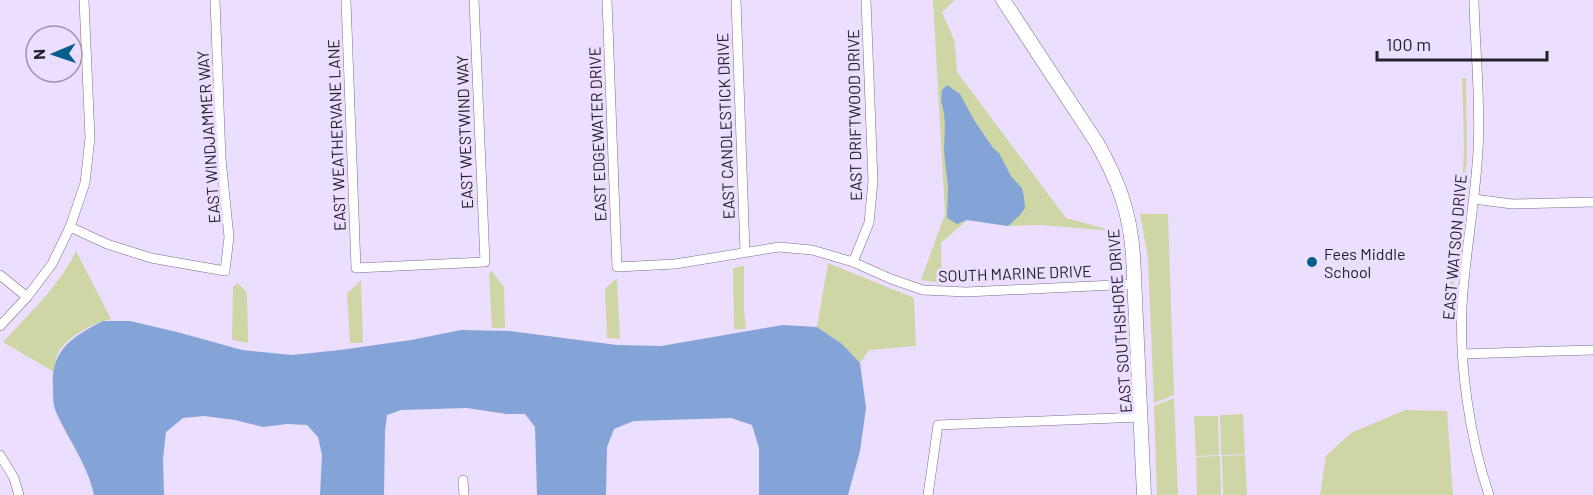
<svg xmlns="http://www.w3.org/2000/svg" width="1593" height="495" font-family="Barlow,sans-serif">
  <style>
    .green { fill: #ced6a5 }
    .water { fill: #84a3d7 }
    .lines { fill: none; stroke-linecap: round; stroke-linejoin: round }
    .street-casing { stroke: #7a6d89; stroke-width: 10 }
    .secondary-casing { stroke: #7a6d89; stroke-width: 15 }
    .street { stroke: #fff; stroke-width: 9 }
    .secondary { stroke: #fff; stroke-width: 14 }
    .poi-dot { fill: #085d8f; stroke: #ecdefe; stroke-width: 2 }
    .labels { text-anchor: middle; dominant-baseline: central; stroke-width: 6; stroke-linejoin: round; paint-order: stroke }
    .street-label { font-size: 16px; fill: #26202c; stroke: #ecdefe }
    .poi-label { font-size: 16px; fill: #26202c; stroke: #ecdefe; text-anchor: start }
  </style>
  <rect width="100%" height="100%" fill="#ecdefe"/>
  <g class="green">
    <path d="M 933,0 L 955,0 L 942,12 L 955,42 L 957,72 L 1066,218 L 1113,231 L 1042,225 L 1008,226 L 967,220 L 941,243 L 942,283 L 921,280 L 945,214 Z"/>
    <path d="M 1462,78 L 1466,78 L 1467,158 L 1454,272 L 1453,306 L 1449,306 C 1450,260 1459,216 1463,171 C 1465,140 1463,109 1462,78 Z"/>
    <path d="M 1140,214 L 1168,214 L 1174,395 L 1154,403 L 1148,258 Z"/>
    <path d="M 76,251 L 111,319 C 95,322 66,337 58,353 C 56,358 55,366 54,372 L 3,342 C 29,314 59,286 76,251 Z"/>
    <path d="M 828,263 L 914,298 L 916,346 L 869,350 L 860,363 L 842,344 L 817,327 Z"/>
    <path d="M 744,266 L 744,310 L 746,329 L 734,329 L 733,268 Z"/>
    <path d="M 492,271 L 504,287 L 505,328 L 492,328 L 489,274 Z"/>
    <path d="M 617,278 L 620,339 L 607,338 L 605,289 Z"/>
    <path d="M 361,280 L 363,343 L 350,343 L 347,293 L 351,290 Z"/>
    <path d="M 237,283 L 246,291 L 247,295 L 248,343 L 232,340 L 233,287 Z"/>
    <path d="M 1174,398 L 1178,495 L 1157,495 L 1154,406 Z"/>
    <path d="M 1405,410 L 1447,411 L 1453,495 L 1320,495 L 1326,456 L 1351,433 Z"/>
    <path d="M 1243,414 L 1245,454 L 1221,455 L 1220,415 Z"/>
    <path d="M 1194,416 L 1218,416 L 1219,455 L 1196,456 Z"/>
    <path d="M 1245,455 L 1247,495 L 1223,495 L 1222,456 Z"/>
    <path d="M 1220,456 L 1221,495 L 1197,495 L 1196,457 Z"/>
  </g>
  <g class="water">
    <path d="M 947,85 L 960,94 L 974,120 L 993,148 L 999,153 L 1011,176 L 1022,188 L 1024,198 L 1025,208 L 1020,215 L 1008,226 L 967,220 L 957,224 L 947,218 L 948,187 L 944,151 L 945,126 L 944,113 L 941,101 L 942,90 Z"/>
    <path d="M 103,321 L 130,321 L 181,333 L 242,350 L 292,355 L 340,350 L 411,340 L 461,330 L 510,331 L 617,345 L 661,346 L 783,325 L 817,327 L 842,344 L 860,363 L 866,408 L 860,451 L 848,495 L 759,495 L 759,448 L 752,425 L 731,418 L 634,421 L 614,429 L 607,447 L 606,495 L 537,495 L 535,427 L 525,414 L 507,414 L 467,408 L 401,410 L 387,415 L 385,431 L 384,495 L 320,495 L 322,455 L 318,437 L 307,425 L 287,424 L 263,427 L 235,420 L 204,416 L 183,418 L 166,432 L 163,459 L 164,495 L 94,495 C 88,465 68,439 56,412 C 53,405 53,396 53,389 C 50,350 72,337 103,321 Z"/>
  </g>
  <g class="lines">
    <defs>
      <g id="street">
        <path d="M 346,0 L 356,268 L 485,262 L 474,0"/>
        <path d="M 607,0 L 617,267 L 675,264 L 779,247 L 812,250 L 853,262 L 891,279 L 923,290 L 966,292 L 1135,284"/>
        <path d="M 736,0 L 745,252"/>
        <path d="M 1474,0 C 1475,50 1481,101 1478,151 C 1475,203 1465,254 1462,306 C 1459,365 1470,439 1489,495"/>
        <path d="M 1474,199 L 1512,204 L 1593,202"/>
        <path d="M 70,227 L 107,244 L 151,258 L 225,271 L 229,237 L 221,159 L 215,0"/>
        <path d="M 853,262 L 869,223 L 873,181 L 866,0"/>
        <path d="M 0,275 L 27,297"/>
        <path d="M 0,326 L 27,297 L 52,264 L 70,227 L 85,183 L 90,138 L 84,0"/>
        <path d="M 1462,354 L 1593,350"/>
        <path d="M 0,455 L 14,478 L 19,495"/>
        <path d="M 463,480 L 464,495"/>
        <path d="M 928,495 L 938,425 L 1141,417"/>
      </g>
      <path id="secondary" d="M 1003,0 L 1097,143 C 1118,180 1130,212 1133,255 L 1144,495"/>
    </defs>
    <use href="#street" class="street-casing"/>
    <use href="#secondary" class="secondary-casing"/>
    <use href="#street" class="street"/>
    <use href="#secondary" class="secondary"/>
  </g>
  <circle class="poi-dot" cx="1312" cy="262" r="6"/>
  <g class="labels">
    <g class="street-label">
      <text transform="translate(854 115) rotate(-91)">EAST DRIFTWOOD DRIVE</text>
      <text transform="translate(725 126) rotate(-92)">EAST CANDLESTICK DRIVE</text>
      <text transform="translate(464 132) rotate(-92)">EAST WESTWIND WAY</text>
      <text transform="translate(597 134) rotate(-92)">EAST EDGEWATER DRIVE</text>
      <text transform="translate(336 135) rotate(-92)">EAST WEATHERVANE LANE</text>
      <text transform="translate(208 137) rotate(-94)">EAST WINDJAMMER WAY</text>
      <text transform="translate(1454 247) rotate(-85)">EAST WATSON DRIVE</text>
      <text transform="translate(1015 273) rotate(-2)">SOUTH MARINE DRIVE</text>
      <text transform="translate(1119 321) rotate(-94)">EAST SOUTHSHORE DRIVE</text>
    </g>
    <g class="poi-label">
      <text x="1324" y="253">Fees Middle<tspan x="1324" dy="18">School</tspan></text>
    </g>
  </g>
  <g transform="translate(54 54) rotate(268)"><circle r="28" fill="#ecdefe" stroke="#9d92aa" stroke-width="1.5"/>
  <path d="M0-4.5L10 22L0 15L-10 22Z" fill="#085d8f"/>
  <text y="-9" font-size="16" font-weight="bold" text-anchor="middle" fill="#26202c">N</text>
  </g>
  <path d="M1377 51v9h170v-9" fill="none" stroke="#26202c" stroke-width="3"/>
  <text x="1386" y="51" font-size="18" fill="#26202c" stroke="#ecdefe" stroke-width="4.5" paint-order="stroke">100 m</text>
</svg>
